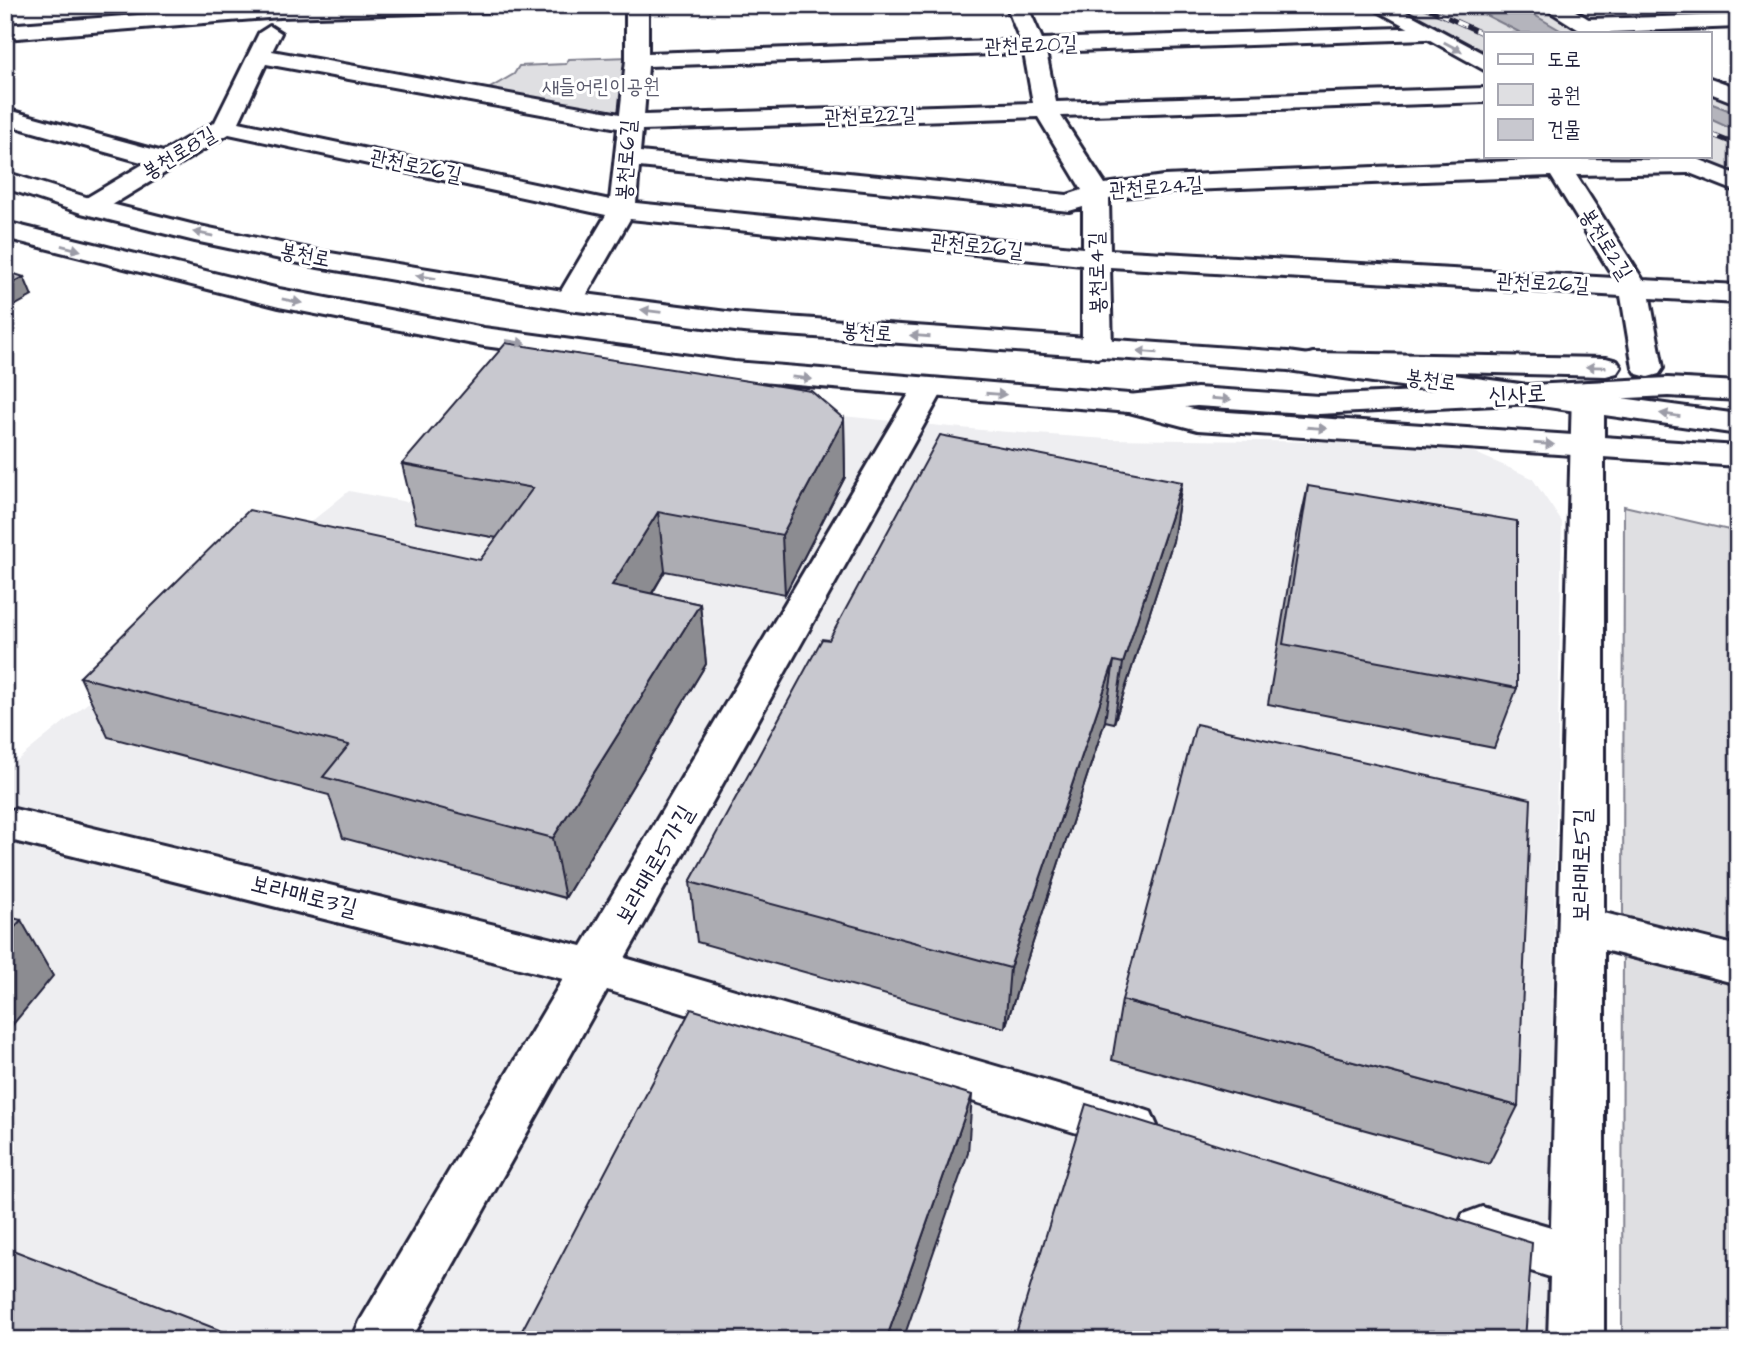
<svg xmlns="http://www.w3.org/2000/svg" width="1743" height="1345" font-family="'Architects Daughter','Poor Story',sans-serif">
  <style>
    .built { fill: #eeeef1 }
    .green { fill: #dfdfe2; stroke: #80808e; stroke-width: 2 }
    .water { fill: #b4b4bc; stroke: #7a7a88; stroke-width: 2 }
    .lines { fill: none; stroke-linecap: round; stroke-linejoin: round }
    .street-casing { stroke: #22223b; stroke-width: 6 }
    .secondary-casing { stroke: #22223b; stroke-width: 6 }
    .primary-casing { stroke: #22223b; stroke-width: 6 }
    .street { fill: #fff; fill-rule: evenodd }
    .secondary { fill: #fff; fill-rule: evenodd }
    .primary { fill: #fff; fill-rule: evenodd }
    .rail-casing { stroke: #22223b; stroke-width: 5 }
    .rail { stroke: #fff; stroke-width: 3.5; stroke-dasharray: 10; stroke-linecap: butt }
    .wall { fill: #acacb2; stroke: #22223b; stroke-width: 2 }
    .shaded-wall { fill: #8c8c91; stroke: #22223b; stroke-width: 2 }
    .building { fill: #c8c8cf; stroke: #22223b; stroke-width: 2 }
    .oneway { fill: #9c9ca7 }
    .labels { text-anchor: middle; dominant-baseline: central; stroke-width: 6; stroke-linejoin: round; paint-order: stroke }
    .far-street-label { font-size: 21px; fill: #22223b; stroke: #fff }
    .far-park-label { font-size: 21px; fill: #5b5b6d; stroke: #fff }
    .street-label { font-size: 24px; fill: #22223b; stroke: #fff }
  </style>
  <rect width="100%" height="100%" fill="#fff"/>
  <filter id="ink" filterUnits="userSpaceOnUse"><feTurbulence type="fractalNoise" baseFrequency=".0143" numOctaves="2"/><feDisplacementMap in="SourceGraphic" scale="14" xChannelSelector="R" yChannelSelector="G"/><feConvolveMatrix kernelMatrix="1 2 1 2 8 2 1 2 1" color-interpolation-filters="sRGB"/></filter>
  <g filter="url(#ink)">
    <path class="built" d="M 517,383 L 981,430 L 1107,439 L 1332,442 L 1471,451 L 1532,478 L 1562,522 L 1546,1340 L 5,1340 L 5,770 L 349,491 L 407,502 Z"/>
    <g class="green">
      <path d="M 1384,5 L 1548,5 L 1600,33 L 1486,33 L 1486,58 Z"/>
      <path d="M 630,57 L 625,118 L 485,91 L 514,74 L 519,66 L 566,64 L 569,59 Z"/>
      <path d="M 1710,88 L 1738,99 L 1738,175 L 1694,156 L 1710,156 Z"/>
      <path d="M 1624,506 L 1738,532 L 1738,1340 L 1622,1340 Z"/>
    </g>
    <g class="water">
      <path d="M 1466,5 L 1517,5 L 1565,33 L 1521,33 Z"/>
      <path d="M 1710,103 L 1738,114 L 1738,132 L 1710,119 Z"/>
    </g>
    <g class="lines">
      <defs>
        <g id="street">
          <path d="M 271,5 L 505,5 L 495,11 L 280,17 L 5,39 L 5,25 Z"/>
          <path d="M 626,5 L 648,5 L 648,53 L 1020,40 L 1006,5 L 1027,5 L 1042,39 L 1434,27 L 1437,32 L 1434,37 L 1426,39 L 1046,52 L 1056,102 L 1486,88 L 1486,102 L 1061,116 L 1105,184 L 1164,176 L 1422,165 L 1558,159 L 1697,160 L 1701,165 L 1697,170 L 1688,173 L 1576,175 L 1643,280 L 1738,285 L 1738,303 L 1650,298 L 1663,368 L 1659,374 L 1648,377 L 1637,374 L 1633,368 L 1621,296 L 1110,267 L 1112,349 L 1108,355 L 1097,358 L 1086,355 L 1082,349 L 1082,265 L 630,219 L 583,301 L 579,307 L 569,310 L 559,307 L 555,301 L 606,215 L 229,134 L 99,213 L 81,213 L 77,207 L 81,201 L 145,163 L 5,124 L 5,109 L 163,152 L 215,122 L 259,33 L 270,26 L 281,33 L 272,51 L 620,114 L 626,60 ZM 1024,53 L 1033,103 L 644,115 L 648,66 ZM 266,64 L 618,128 L 610,200 L 239,122 ZM 1038,117 L 1082,190 L 1067,195 L 640,152 L 642,130 ZM 639,167 L 1069,211 L 1083,207 L 1083,248 L 636,203 ZM 1551,176 L 1614,278 L 1110,250 L 1109,199 L 1114,198 L 1189,190 Z"/>
          <path d="M 1738,15 L 1738,27 L 1586,33 L 1575,26 L 1586,19 Z"/>
          <path d="M 928,380 L 939,382 L 944,389 L 625,958 L 1133,1106 L 1151,1112 L 1158,1128 L 1151,1144 L 1133,1150 L 607,990 L 411,1340 L 352,1340 L 360,1321 L 563,979 L 14,841 L 5,838 L 5,812 L 14,809 L 582,946 L 912,389 L 917,382 Z"/>
          <path d="M 1588,382 L 1599,384 L 1604,391 L 1604,913 L 1738,946 L 1738,984 L 1604,950 L 1604,1340 L 1548,1340 L 1550,1277 L 1463,1250 L 1456,1232 L 1463,1214 L 1482,1207 L 1551,1227 L 1572,391 L 1577,384 Z"/>
        </g>
        <g id="secondary">
          <path d="M 1367,5 L 1393,5 L 1486,55 L 1486,71 Z"/>
          <path d="M 1540,5 L 1566,5 L 1611,33 L 1584,33 Z"/>
          <path d="M 1710,78 L 1738,88 L 1738,104 L 1710,93 Z"/>
          <path d="M 1656,156 L 1690,156 L 1738,175 L 1738,192 L 1659,161 Z"/>
          <path d="M 1313,353 L 1606,358 L 1617,361 L 1621,367 L 1617,373 L 1606,376 L 1302,368 L 1298,362 L 1302,356 Z"/>
          <path d="M 1668,378 L 1738,382 L 1738,400 L 1668,396 L 1319,414 L 1197,406 L 1129,412 L 1118,410 L 1113,403 L 1118,396 L 1197,388 L 1319,396 Z"/>
        </g>
        <g id="primary">
          <path d="M 5,172 L 99,201 L 195,225 L 318,251 L 569,292 L 743,314 L 1288,352 L 1738,414 L 1738,434 L 1288,370 L 743,332 L 569,310 L 318,267 L 195,241 L 81,213 L 5,188 Z"/>
          <path d="M 5,222 L 279,289 L 484,328 L 734,362 L 1129,394 L 1198,410 L 1738,446 L 1738,466 L 1198,430 L 1129,412 L 734,380 L 484,346 L 279,307 L 5,238 Z"/>
        </g>
      </defs>
      <use href="#street" class="street-casing"/>
      <use href="#secondary" class="secondary-casing"/>
      <use href="#primary" class="primary-casing"/>
      <use href="#street" class="street"/>
      <use href="#secondary" class="secondary"/>
      <use href="#primary" class="primary"/>
      <defs>
        <g id="rail">
          <path d="M 1420,5 L 1486,35"/>
          <path d="M 1710,134 L 1738,145"/>
        </g>
      </defs>
      <use href="#rail" class="rail-casing"/>
      <use href="#rail" class="rail"/>
    </g>
    <g class="wall">
      <path d="M 844,419 L 845,477 L 785,594 L 665,571 L 652,594 L 700,604 L 706,664 L 565,898 L 343,838 L 329,795 L 108,737 L 80,677 L 480,560 L 497,538 L 416,523 L 402,464 Z"/>
      <path d="M 1182,482 L 1173,541 L 1114,723 L 1105,721 L 1005,1028 L 697,942 L 690,882 L 829,640 Z"/>
      <path d="M 1308,486 L 1517,688 L 1494,748 L 1268,704 L 1295,545 Z"/>
      <path d="M 1122,1000 L 1518,1106 L 1489,1164 L 1112,1060 Z"/>
    </g>
    <g class="shaded-wall">
      <path d="M 24,277 L 32,296 L 5,311 L 5,287 Z"/>
      <path d="M 844,419 L 845,477 L 785,594 L 782,535 Z"/>
      <path d="M 1182,482 L 1173,541 L 1114,723 L 1123,663 Z"/>
      <path d="M 658,512 L 665,571 L 621,645 L 612,585 Z"/>
      <path d="M 700,604 L 706,664 L 565,898 L 553,838 Z"/>
      <path d="M 1114,661 L 1105,721 L 1005,1028 L 1010,968 Z"/>
      <path d="M 21,920 L 53,976 L 5,1034 L 5,938 Z"/>
      <path d="M 972,1095 L 968,1153 L 903,1340 L 886,1340 Z"/>
    </g>
    <g class="building">
      <path d="M 5,271 L 24,277 L 5,287 Z"/>
      <path d="M 506,343 L 811,391 L 844,419 L 782,535 L 658,512 L 612,585 L 700,604 L 553,838 L 323,777 L 349,745 L 80,677 L 249,510 L 480,560 L 533,488 L 402,464 Z"/>
      <path d="M 940,435 L 1182,482 L 1123,663 L 1114,661 L 1010,968 L 690,882 L 822,639 L 829,640 Z"/>
      <path d="M 1308,486 L 1517,521 L 1517,688 L 1283,644 Z"/>
      <path d="M 1196,724 L 1531,799 L 1518,1106 L 1122,1000 Z"/>
      <path d="M 5,916 L 21,920 L 5,938 Z"/>
      <path d="M 691,1009 L 972,1095 L 886,1340 L 517,1340 Z"/>
      <path d="M 1086,1104 L 1532,1243 L 1525,1340 L 1014,1340 Z"/>
      <path d="M 5,1247 L 245,1340 L 5,1340 Z"/>
    </g>
    <defs><path id="oneway-solid" d="M-6-.8H1V-3.2L6.5 0L1 3.2V.8H-6Z" transform="scale(1.75)"/></defs>
    <g class="oneway">
      <use href="#oneway-solid" transform="translate(1453 47) rotate(28)"/>
      <use href="#oneway-solid" transform="translate(203 234) rotate(-168)"/>
      <use href="#oneway-solid" transform="translate(71 248) rotate(15)"/>
      <use href="#oneway-solid" transform="translate(426 277) rotate(-171)"/>
      <use href="#oneway-solid" transform="translate(292 301) rotate(12)"/>
      <use href="#oneway-solid" transform="translate(651 311) rotate(-173)"/>
      <use href="#oneway-solid" transform="translate(920 336) rotate(-176)"/>
      <use href="#oneway-solid" transform="translate(516 342) rotate(9)"/>
      <use href="#oneway-solid" transform="translate(1147 352) rotate(-176)"/>
      <use href="#oneway-solid" transform="translate(1596 367) rotate(-179)"/>
      <use href="#oneway-solid" transform="translate(802 378) rotate(6)"/>
      <use href="#oneway-solid" transform="translate(996 394) rotate(4)"/>
      <use href="#oneway-solid" transform="translate(1221 399) rotate(4)"/>
      <use href="#oneway-solid" transform="translate(1670 415) rotate(-171)"/>
      <use href="#oneway-solid" transform="translate(1317 428) rotate(4)"/>
      <use href="#oneway-solid" transform="translate(1544 444) rotate(4)"/>
    </g>
  </g>
  <g class="labels">
    <g class="far-street-label">
      <text transform="translate(1031 45) rotate(-2)">관천로20길</text>
      <text transform="translate(870 116) rotate(-2)">관천로22길</text>
      <text transform="translate(179 153) rotate(-31)">봉천로8길</text>
      <text transform="translate(626 160) rotate(-86)">봉천로6길</text>
      <text transform="translate(416 166) rotate(12)">관천로26길</text>
      <text transform="translate(1156 187) rotate(-4)">관천로24길</text>
      <text transform="translate(1606 244) rotate(58)">봉천로2길</text>
      <text transform="translate(977 246) rotate(6)">관천로26길</text>
      <text transform="translate(305 255) rotate(11)">봉천로</text>
      <text transform="translate(1097 273) rotate(-91)">봉천로4길</text>
      <text transform="translate(1543 283) rotate(3)">관천로26길</text>
      <text transform="translate(867 332) rotate(5)">봉천로</text>
      <text transform="translate(1431 380) rotate(8)">봉천로</text>
    </g>
    <g class="far-park-label">
      <text x="601" y="86">새들어린이공원</text>
    </g>
    <g class="street-label">
      <text transform="translate(1517 395) rotate(-3)">신사로</text>
      <text transform="translate(655 865) rotate(-60)">보라매로5가길</text>
      <text transform="translate(1582 865) rotate(-89)">보라매로5길</text>
      <text transform="translate(304 896) rotate(14)">보라매로3길</text>
    </g>
  </g>
  <rect width="1743" height="1345" fill="none" stroke="#fff" stroke-width="28"/>
  <rect x="14" y="14" width="1715" height="1317" fill="none" stroke="#22223b" stroke-width="2.5" filter="url(#ink)"/>
  <rect x="1484" y="32" width="228" height="126" fill="#ffffff" stroke="#a7a7b1" stroke-width="2"/>
  <rect x="1498" y="54" width="35" height="10" fill="#ffffff" stroke="#a7a7b1" stroke-width="2"/>
  <text x="1547" y="66" font-size="21" fill="#22223b">도로</text>
  <rect x="1498" y="84" width="35" height="21" fill="#dfdfe2" stroke="#a7a7b1" stroke-width="2"/>
  <text x="1547" y="102" font-size="21" fill="#22223b">공원</text>
  <rect x="1498" y="119" width="35" height="21" fill="#c8c8cf" stroke="#a7a7b1" stroke-width="2"/>
  <text x="1547" y="136" font-size="21" fill="#22223b">건물</text>
</svg>
